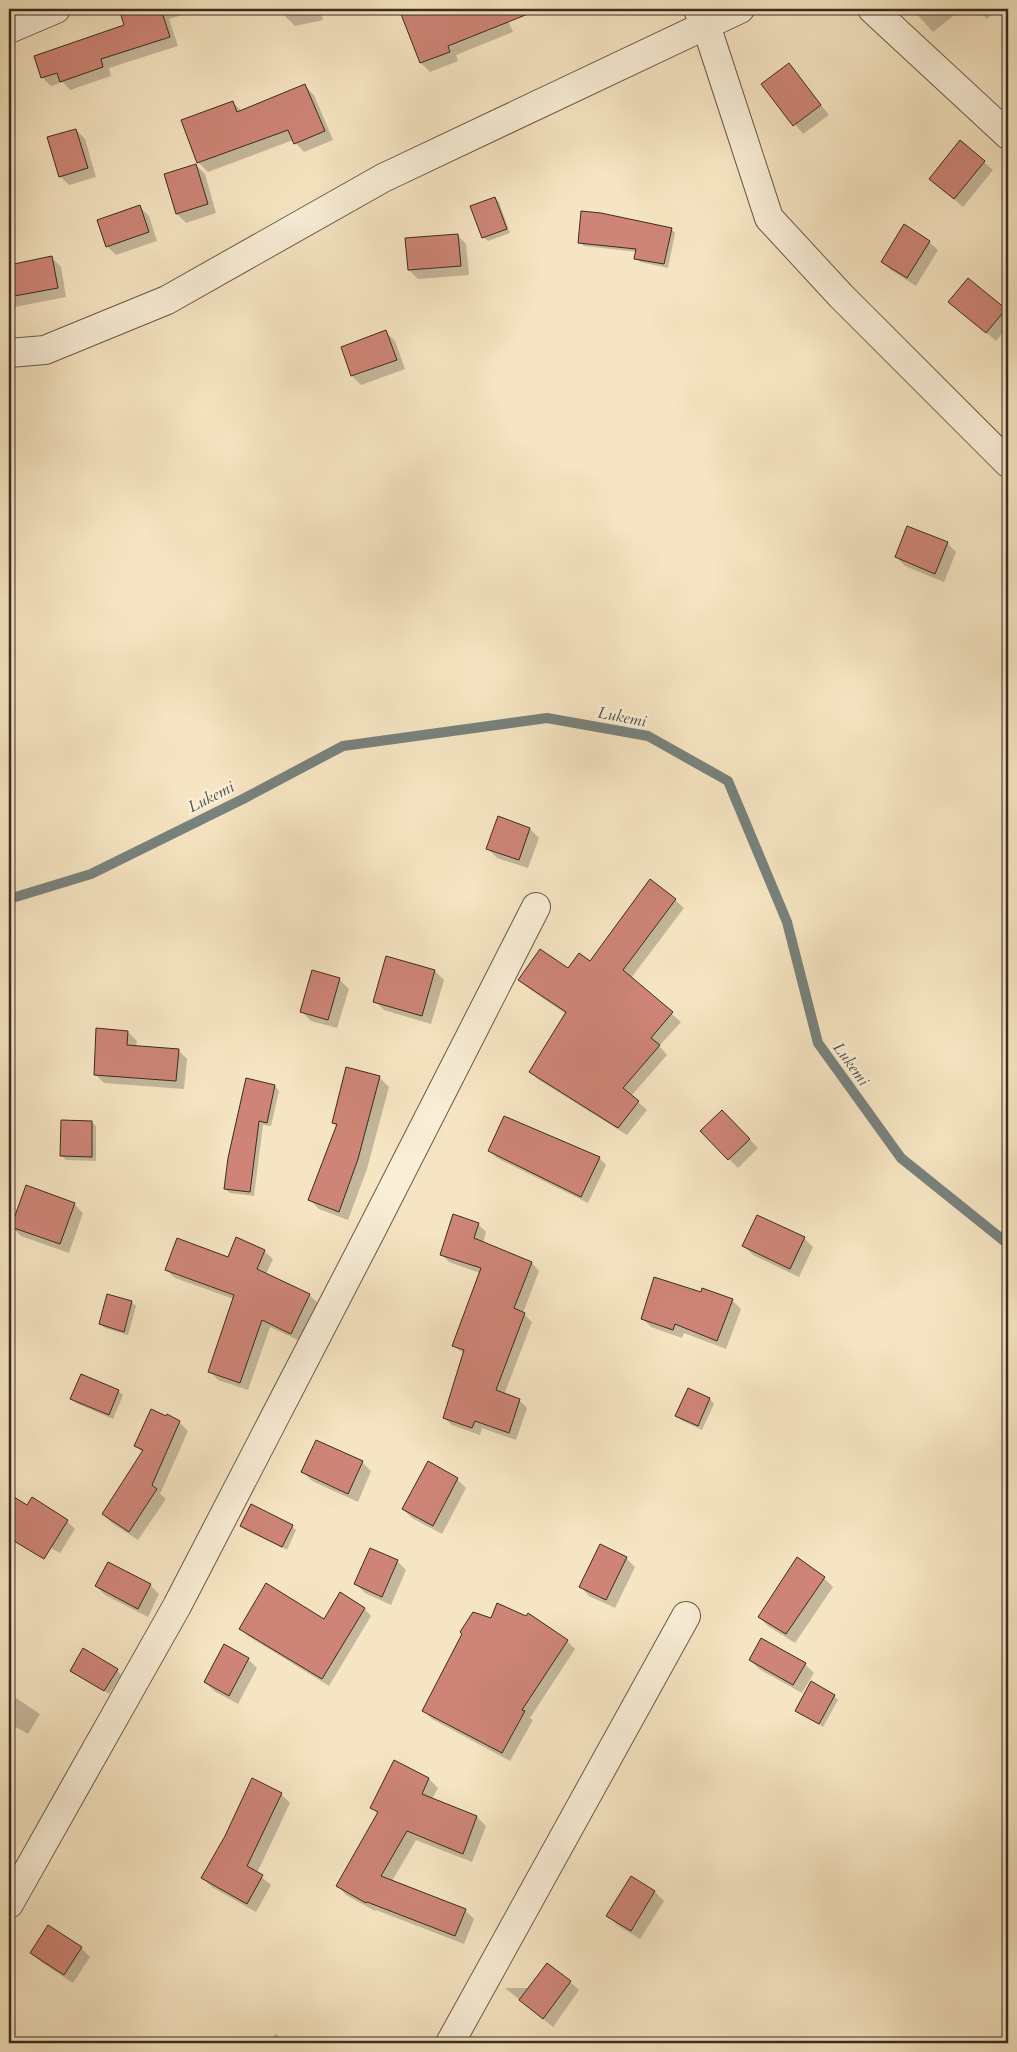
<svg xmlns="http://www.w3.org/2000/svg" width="1017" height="2052" font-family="Cardo,serif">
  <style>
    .shadow { fill: #0003 }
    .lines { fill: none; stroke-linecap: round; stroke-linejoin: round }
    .stream { stroke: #78827e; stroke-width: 10 }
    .building { fill: #ce8577; stroke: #382c1e }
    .street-casing { stroke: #685a47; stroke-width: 30 }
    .street { stroke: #f9eed7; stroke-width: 28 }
    .labels { text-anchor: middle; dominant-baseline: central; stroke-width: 5; stroke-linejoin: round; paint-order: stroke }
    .water-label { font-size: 16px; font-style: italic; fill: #525046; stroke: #f9eed7 }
  </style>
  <rect width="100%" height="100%" fill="#f6e5c2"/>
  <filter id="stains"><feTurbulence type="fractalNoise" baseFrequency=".004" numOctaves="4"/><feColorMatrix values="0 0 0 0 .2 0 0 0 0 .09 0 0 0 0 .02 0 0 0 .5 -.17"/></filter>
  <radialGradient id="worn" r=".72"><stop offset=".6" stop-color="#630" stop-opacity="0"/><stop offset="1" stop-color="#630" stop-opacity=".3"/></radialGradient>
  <g class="shadow">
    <path d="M 120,9 L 191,9 L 192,12 L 169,19 L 178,46 L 109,68 L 111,76 L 70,90 L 63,82 L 51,86 L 42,77 L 126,26 Z"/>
    <path d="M 284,9 L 320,9 L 323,20 L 295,26 L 286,17 Z"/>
    <path d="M 400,9 L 503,9 L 513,32 L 456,55 L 458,61 L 430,72 L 421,63 Z"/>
    <path d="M 912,9 L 954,9 L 957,13 L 933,32 Z"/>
    <path d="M 977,9 L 997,9 L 987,19 Z"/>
    <path d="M 789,65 L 829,115 L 803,134 L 763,84 Z"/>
    <path d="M 305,86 L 314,95 L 333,140 L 304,152 L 293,140 L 208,172 L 199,163 L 183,121 L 232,102 L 242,111 Z"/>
    <path d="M 76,130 L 85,139 L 96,177 L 69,185 L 60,176 Z"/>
    <path d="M 984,162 L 993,170 L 963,207 L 931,179 Z"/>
    <path d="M 196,165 L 205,174 L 216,213 L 186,223 L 177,214 L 166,175 Z"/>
    <path d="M 494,198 L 499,202 L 510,233 L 488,241 L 483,237 Z"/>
    <path d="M 140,207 L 149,216 L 157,241 L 116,255 L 107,246 Z"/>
    <path d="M 671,229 L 675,233 L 668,268 L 640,262 L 636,258 L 637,252 L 584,246 L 580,242 Z"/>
    <path d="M 457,235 L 466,244 L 469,275 L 418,279 L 409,270 Z"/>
    <path d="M 929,242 L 938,250 L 916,286 L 891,270 L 882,261 Z"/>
    <path d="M 52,258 L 61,267 L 66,297 L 9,308 L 9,266 Z"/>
    <path d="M 950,302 L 1005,310 L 1008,313 L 1008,326 L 996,341 Z"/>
    <path d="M 386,332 L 395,341 L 405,369 L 361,385 L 352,376 L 342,348 Z"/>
    <path d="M 947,543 L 956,552 L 944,582 L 905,566 L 896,557 Z"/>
    <path d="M 530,829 L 539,838 L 528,868 L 497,858 L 488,849 Z"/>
    <path d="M 675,900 L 684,908 L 631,978 L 681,1022 L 659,1046 L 667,1055 L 631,1096 L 647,1110 L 627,1135 L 539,1080 L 530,1072 L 566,1014 L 528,988 L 520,980 L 569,970 L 590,962 Z"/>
    <path d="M 435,971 L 444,980 L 431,1024 L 384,1010 L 375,1001 Z"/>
    <path d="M 340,980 L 349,989 L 337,1028 L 311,1021 L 302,1012 Z"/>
    <path d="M 128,1032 L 137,1041 L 136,1047 L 178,1050 L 187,1059 L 184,1089 L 104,1083 L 95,1074 Z"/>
    <path d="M 347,1069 L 380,1078 L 389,1087 L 367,1169 L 348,1220 L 319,1209 L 310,1200 L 338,1127 L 333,1123 Z"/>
    <path d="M 275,1086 L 279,1091 L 271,1126 L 263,1125 L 254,1196 L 230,1193 L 225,1189 Z"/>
    <path d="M 722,1111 L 758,1148 L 738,1168 L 702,1131 Z"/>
    <path d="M 92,1122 L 96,1126 L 96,1161 L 66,1160 L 62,1156 Z"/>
    <path d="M 490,1151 L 599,1158 L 606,1165 L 588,1203 L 497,1158 Z"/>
    <path d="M 74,1204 L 83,1213 L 69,1253 L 21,1236 L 12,1227 Z"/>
    <path d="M 478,1224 L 486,1232 L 483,1243 L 532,1263 L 539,1271 L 523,1313 L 532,1322 L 504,1395 L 519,1400 L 527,1408 L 516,1440 L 482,1428 L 480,1435 L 452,1425 L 444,1418 L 464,1354 L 453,1345 L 480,1273 L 449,1262 L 441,1254 Z"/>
    <path d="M 804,1238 L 813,1247 L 799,1277 L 753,1255 L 744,1246 Z"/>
    <path d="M 264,1251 L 273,1259 L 266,1274 L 309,1295 L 318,1303 L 300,1341 L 270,1327 L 248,1390 L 218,1380 L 210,1371 L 234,1299 L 175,1278 L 166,1270 Z"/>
    <path d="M 702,1293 L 732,1300 L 741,1309 L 726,1349 L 684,1333 L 682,1338 L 651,1327 L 642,1318 Z"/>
    <path d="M 131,1302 L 136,1306 L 128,1335 L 105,1328 L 100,1324 Z"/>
    <path d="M 688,1390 L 710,1399 L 714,1404 L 702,1430 L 681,1420 L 677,1416 Z"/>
    <path d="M 118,1391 L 123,1395 L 113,1419 L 76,1403 L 72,1399 Z"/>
    <path d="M 179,1422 L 188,1431 L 160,1494 L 166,1499 L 138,1540 L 112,1523 L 103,1514 L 143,1453 L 136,1446 Z"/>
    <path d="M 316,1441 L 362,1462 L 371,1471 L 358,1502 L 312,1481 L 303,1472 Z"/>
    <path d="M 457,1479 L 466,1488 L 442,1534 L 412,1518 L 403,1509 Z"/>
    <path d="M 9,1495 L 27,1507 L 67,1521 L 75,1529 L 60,1553 L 9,1524 Z"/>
    <path d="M 241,1526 L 292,1526 L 296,1530 L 287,1550 L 246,1530 Z"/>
    <path d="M 626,1558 L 635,1567 L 615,1608 L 589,1596 L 581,1587 Z"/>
    <path d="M 397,1561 L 406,1570 L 391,1605 L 365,1593 L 356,1584 Z"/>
    <path d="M 824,1578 L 833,1587 L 795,1643 L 768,1626 L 759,1617 Z"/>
    <path d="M 150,1585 L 159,1594 L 148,1617 L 105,1595 L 96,1586 Z"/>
    <path d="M 364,1608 L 371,1616 L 329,1686 L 248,1636 L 240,1628 L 324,1621 Z"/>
    <path d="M 567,1641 L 575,1649 L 530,1718 L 533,1720 L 510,1761 L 432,1719 L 424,1711 Z"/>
    <path d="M 248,1659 L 257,1668 L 238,1704 L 214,1691 L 205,1682 Z"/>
    <path d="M 750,1660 L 805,1664 L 814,1673 L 802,1693 L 759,1669 Z"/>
    <path d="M 71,1670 L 117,1670 L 121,1675 L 109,1694 Z"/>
    <path d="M 13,1696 L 40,1714 L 28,1734 L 9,1723 L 9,1703 Z"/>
    <path d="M 834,1696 L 838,1700 L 823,1727 L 797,1711 Z"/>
    <path d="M 395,1762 L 429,1779 L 438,1788 L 432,1799 L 477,1817 L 486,1826 L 472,1862 L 416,1840 L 392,1881 L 465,1910 L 474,1919 L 464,1944 L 376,1910 L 375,1911 L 346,1895 L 338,1886 L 378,1814 L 372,1807 Z"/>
    <path d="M 281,1794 L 290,1803 L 257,1873 L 271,1885 L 256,1912 L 212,1887 L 203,1878 Z"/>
    <path d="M 631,1878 L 655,1892 L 664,1901 L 640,1939 L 617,1925 L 608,1916 Z"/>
    <path d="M 81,1948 L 90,1957 L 73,1983 L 41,1962 L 32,1953 Z"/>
    <path d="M 570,1982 L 579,1990 L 553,2027 L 505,1988 L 529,1988 Z"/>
    <path d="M 275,2034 L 291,2043 L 270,2043 Z"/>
  </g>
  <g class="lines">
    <path class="stream" d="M 9,899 L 91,874 L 243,799 L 343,746 L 547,718 L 648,736 L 728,781 L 787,922 L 818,1043 L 901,1158 L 1008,1244"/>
  </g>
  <g class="building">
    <path d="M 119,9 L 161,9 L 170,37 L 101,59 L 103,67 L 60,82 L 57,73 L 41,78 L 34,56 L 124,25 Z"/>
    <path d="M 399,9 L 538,9 L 538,10 L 448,46 L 450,52 L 420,63 Z"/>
    <path d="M 789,63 L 821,105 L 793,126 L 761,84 Z"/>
    <path d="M 305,84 L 325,131 L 294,144 L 288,130 L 197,163 L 181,120 L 233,101 L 237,112 Z"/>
    <path d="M 76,129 L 88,168 L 59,177 L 47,137 Z"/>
    <path d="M 960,140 L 985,161 L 954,199 L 929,179 Z"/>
    <path d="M 196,164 L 208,204 L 176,214 L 164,174 Z"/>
    <path d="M 495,197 L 507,229 L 482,238 L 470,206 Z"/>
    <path d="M 140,205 L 149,232 L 106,247 L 97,220 Z"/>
    <path d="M 581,211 L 601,213 L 672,228 L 664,264 L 634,259 L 636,249 L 578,243 Z"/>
    <path d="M 904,224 L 930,241 L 907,278 L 881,262 Z"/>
    <path d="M 458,234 L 461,266 L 408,270 L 405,238 Z"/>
    <path d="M 52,256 L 58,288 L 9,297 L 9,265 Z"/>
    <path d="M 968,278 L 1006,309 L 986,333 L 948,302 Z"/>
    <path d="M 386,330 L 397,360 L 351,376 L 341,347 Z"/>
    <path d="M 907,526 L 948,542 L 935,574 L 895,557 Z"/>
    <path d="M 498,816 L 530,828 L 519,860 L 486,849 Z"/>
    <path d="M 650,879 L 676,899 L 623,970 L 673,1012 L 651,1038 L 660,1045 L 623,1088 L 639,1101 L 618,1128 L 529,1072 L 566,1012 L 518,980 L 540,949 L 568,968 L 579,953 L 590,961 Z"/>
    <path d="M 386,956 L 435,970 L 422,1016 L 373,1002 Z"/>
    <path d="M 312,970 L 340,978 L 328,1020 L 300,1012 Z"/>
    <path d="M 96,1028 L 128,1031 L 127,1045 L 179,1049 L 176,1081 L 94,1075 Z"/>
    <path d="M 346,1067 L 380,1076 L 358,1159 L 339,1212 L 308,1200 L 337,1124 L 332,1123 Z"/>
    <path d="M 246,1078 L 275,1085 L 267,1123 L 259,1121 L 250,1192 L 224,1189 L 228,1158 Z"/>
    <path d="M 722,1110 L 750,1139 L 728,1160 L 700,1131 Z"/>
    <path d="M 504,1116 L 600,1157 L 581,1197 L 488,1151 Z"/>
    <path d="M 61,1120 L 92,1121 L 92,1157 L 60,1156 Z"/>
    <path d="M 26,1185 L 75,1203 L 60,1244 L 11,1227 Z"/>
    <path d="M 453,1214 L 479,1223 L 474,1238 L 532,1262 L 514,1308 L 525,1313 L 496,1390 L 520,1399 L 509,1433 L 475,1421 L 472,1428 L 443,1418 L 464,1350 L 452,1346 L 481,1268 L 440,1255 Z"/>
    <path d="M 757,1215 L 805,1237 L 790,1269 L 742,1246 Z"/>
    <path d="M 236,1237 L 265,1250 L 257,1269 L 310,1294 L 291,1334 L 262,1320 L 240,1383 L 208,1372 L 234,1295 L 165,1270 L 177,1238 L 228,1257 Z"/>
    <path d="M 654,1277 L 701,1292 L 702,1288 L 733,1299 L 717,1341 L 675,1324 L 673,1330 L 641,1319 Z"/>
    <path d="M 107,1294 L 132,1301 L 124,1332 L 99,1324 Z"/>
    <path d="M 81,1374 L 119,1390 L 109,1415 L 70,1399 Z"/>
    <path d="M 688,1388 L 710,1398 L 698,1426 L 675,1416 Z"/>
    <path d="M 151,1409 L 166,1416 L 167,1414 L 180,1421 L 152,1485 L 157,1489 L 129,1532 L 102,1514 L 143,1450 L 134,1446 Z"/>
    <path d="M 316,1440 L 363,1461 L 348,1494 L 301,1472 Z"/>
    <path d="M 428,1461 L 458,1478 L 433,1526 L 402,1509 Z"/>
    <path d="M 9,1494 L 27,1505 L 32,1497 L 68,1520 L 44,1559 L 9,1538 Z"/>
    <path d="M 251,1504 L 293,1525 L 282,1547 L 240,1526 Z"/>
    <path d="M 600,1544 L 627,1557 L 606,1600 L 579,1587 Z"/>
    <path d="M 370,1548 L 398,1560 L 382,1597 L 354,1584 Z"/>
    <path d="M 797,1557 L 825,1577 L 786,1634 L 758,1617 Z"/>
    <path d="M 108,1562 L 151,1584 L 138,1609 L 95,1586 Z"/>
    <path d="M 266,1583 L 324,1619 L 340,1592 L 365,1608 L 322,1679 L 239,1629 Z"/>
    <path d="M 497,1603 L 526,1616 L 528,1613 L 568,1640 L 522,1710 L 525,1711 L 502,1753 L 422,1711 L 462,1634 L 460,1632 L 473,1612 L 491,1618 Z"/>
    <path d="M 761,1638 L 806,1663 L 793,1685 L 749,1660 Z"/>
    <path d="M 224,1644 L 249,1658 L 229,1696 L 204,1682 Z"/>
    <path d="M 83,1648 L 118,1669 L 104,1691 L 70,1671 Z"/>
    <path d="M 811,1681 L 835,1695 L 819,1724 L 795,1711 Z"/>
    <path d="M 394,1760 L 429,1778 L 422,1794 L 477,1816 L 463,1854 L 407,1831 L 381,1876 L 466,1909 L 455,1936 L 367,1902 L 366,1903 L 336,1886 L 378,1812 L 370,1808 Z"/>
    <path d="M 252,1778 L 282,1793 L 247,1866 L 263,1875 L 247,1904 L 201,1878 L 225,1836 Z"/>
    <path d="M 631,1876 L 655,1891 L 631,1931 L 606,1916 Z"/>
    <path d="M 48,1925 L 82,1947 L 64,1975 L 30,1953 Z"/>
    <path d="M 547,1963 L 571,1981 L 543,2019 L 519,2000 Z"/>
  </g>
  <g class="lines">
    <defs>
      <g id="street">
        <path d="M 872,9 L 1008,135"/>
        <path d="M 698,10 L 706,25 L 769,218 L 841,296 L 1008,463"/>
        <path d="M 9,29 L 56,9"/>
        <path d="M 9,353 L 45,350 L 167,300 L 383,178 L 740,9"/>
        <path d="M 9,1904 L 177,1606 L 370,1233 L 536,907"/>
        <path d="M 450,2043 L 686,1616"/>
      </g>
    </defs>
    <use href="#street" class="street-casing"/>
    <use href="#street" class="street"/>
  </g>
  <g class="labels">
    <g class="water-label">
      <text transform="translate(622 717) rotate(11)">Lukemi</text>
      <text transform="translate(211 797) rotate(-27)">Lukemi</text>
      <text transform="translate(851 1064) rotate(54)">Lukemi</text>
    </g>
  </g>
  <rect width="1017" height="2052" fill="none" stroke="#f6e5c2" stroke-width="30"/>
  <rect x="10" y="10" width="997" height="2032" fill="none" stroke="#382c1e" stroke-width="2.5"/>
  <rect x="15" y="15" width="987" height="2022" fill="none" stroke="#382c1e"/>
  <rect width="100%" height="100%" filter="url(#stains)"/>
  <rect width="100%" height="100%" fill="url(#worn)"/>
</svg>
